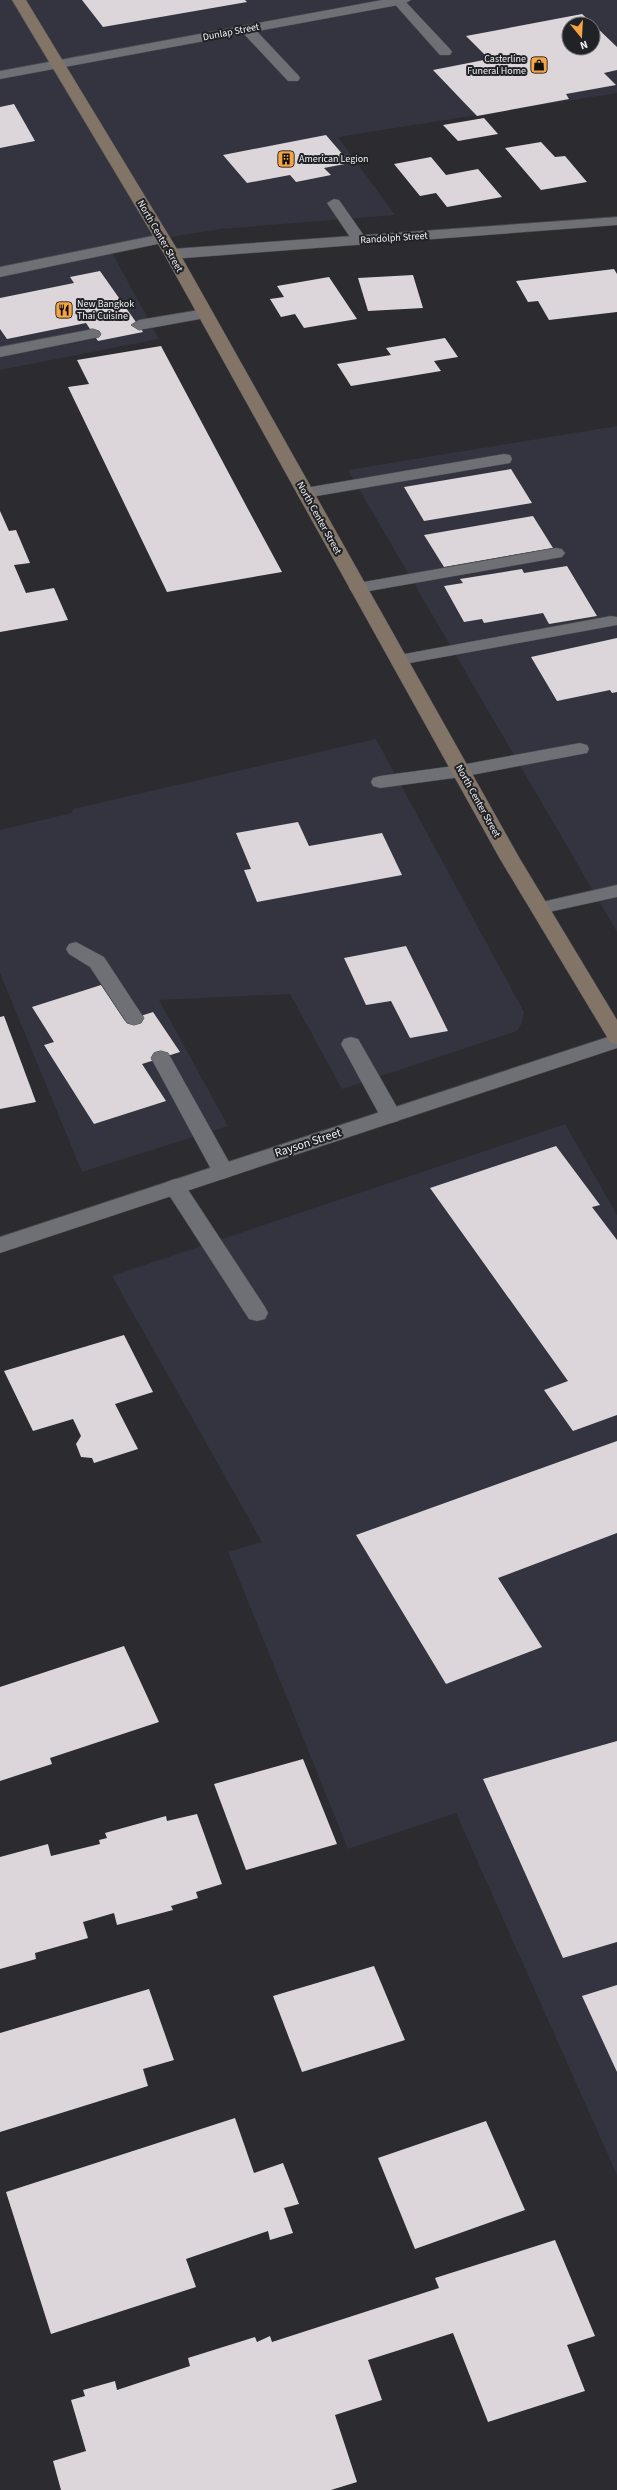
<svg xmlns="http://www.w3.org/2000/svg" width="617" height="2490" font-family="'Source Sans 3',sans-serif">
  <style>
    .built { fill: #33343f; fill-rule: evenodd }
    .building { fill: #dcd6da }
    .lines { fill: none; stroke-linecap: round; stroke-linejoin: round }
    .service-casing { stroke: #48494d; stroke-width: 1 }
    .minor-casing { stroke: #48494d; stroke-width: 1 }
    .secondary-casing { stroke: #48494d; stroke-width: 1 }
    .service { fill: #6f7076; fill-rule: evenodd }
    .minor { fill: #6f7076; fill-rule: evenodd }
    .secondary { fill: #827567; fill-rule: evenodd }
    .labels { text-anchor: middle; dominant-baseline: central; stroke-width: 4; stroke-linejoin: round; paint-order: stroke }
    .far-street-label { font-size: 10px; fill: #eff0f3; stroke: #212226 }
    .far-poi-label { font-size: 10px; fill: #eff0f3; stroke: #212226; text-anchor: start }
    .street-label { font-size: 12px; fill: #eff0f3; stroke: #212226 }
  </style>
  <rect width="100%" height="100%" fill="#2b2b30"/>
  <g class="built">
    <path d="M 0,0 L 617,0 L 617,93 L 338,137 L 395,215 L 221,229 L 109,247 L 159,339 L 0,370 ZM 569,24 L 593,24 L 593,48 L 569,48 Z"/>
    <path d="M 617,426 L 617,932 L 348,470 Z"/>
    <path d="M 376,739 L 524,1012 L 522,1023 L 517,1031 L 342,1089 L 290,994 L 159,1000 L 228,1126 L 82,1172 L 0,973 L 0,830 L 72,813 L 73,809 Z"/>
    <path d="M 565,1124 L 617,1215 L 617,2175 L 456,1813 L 348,1849 L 228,1552 L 262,1542 L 112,1276 Z"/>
  </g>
  <g class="building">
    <path d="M 82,0 L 245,0 L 247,2 L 103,27 Z"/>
    <path d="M 582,14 L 593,24 L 569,24 L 569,48 L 593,48 L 593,24 L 617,47 L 617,70 L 604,73 L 616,85 L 566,94 L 569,99 L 477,116 L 433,70 L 489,59 L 466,36 Z"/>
    <path d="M 14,104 L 35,141 L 0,148 L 0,107 Z"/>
    <path d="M 484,118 L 498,134 L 458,141 L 443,125 Z"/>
    <path d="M 326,135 L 350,163 L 324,168 L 331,175 L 296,182 L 290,175 L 247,183 L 223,155 Z"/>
    <path d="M 541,142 L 555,157 L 565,156 L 587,182 L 541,190 L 505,148 Z"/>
    <path d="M 431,157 L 446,175 L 478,169 L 502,197 L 447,207 L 436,193 L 420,196 L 394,164 Z"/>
    <path d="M 614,269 L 617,274 L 617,312 L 549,320 L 538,301 L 528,302 L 516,281 Z"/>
    <path d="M 100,271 L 143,332 L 98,341 L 86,323 L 7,339 L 0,329 L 0,298 L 74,283 L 70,277 Z"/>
    <path d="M 413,275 L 423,308 L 368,311 L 358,278 Z"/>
    <path d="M 329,277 L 357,319 L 304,328 L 295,314 L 281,317 L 270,299 L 284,297 L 277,286 Z"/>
    <path d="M 445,338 L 458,357 L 434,361 L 441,371 L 351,386 L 337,364 L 391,355 L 386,348 Z"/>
    <path d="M 161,346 L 249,511 L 282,572 L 167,592 L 68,387 L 89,384 L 77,360 Z"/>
    <path d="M 511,469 L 532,503 L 424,521 L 404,487 Z"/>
    <path d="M 0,511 L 9,531 L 16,530 L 30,563 L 14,565 L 26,593 L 54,588 L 68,620 L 0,632 Z"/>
    <path d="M 533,516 L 553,548 L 444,567 L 424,535 Z"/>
    <path d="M 567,566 L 597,616 L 549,624 L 543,613 L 484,623 L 482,619 L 464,622 L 444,586 L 463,583 L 460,579 L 522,569 L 524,573 Z"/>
    <path d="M 617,638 L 617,692 L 612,693 L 610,690 L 557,701 L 531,657 Z"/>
    <path d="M 298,822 L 309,846 L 382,833 L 402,875 L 257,902 L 244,870 L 251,869 L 236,833 Z"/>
    <path d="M 406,946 L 448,1031 L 410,1038 L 391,1001 L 366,1005 L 344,958 Z"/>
    <path d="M 101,985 L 125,1021 L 153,1012 L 180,1052 L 142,1064 L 166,1101 L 94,1124 L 44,1045 L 54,1042 L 32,1007 Z"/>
    <path d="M 4,1016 L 36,1102 L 0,1109 L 0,1017 Z"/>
    <path d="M 556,1146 L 600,1205 L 592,1207 L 617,1240 L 617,1415 L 573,1431 L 544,1390 L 568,1381 L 430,1188 Z"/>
    <path d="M 124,1335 L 153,1392 L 115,1404 L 138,1449 L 94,1463 L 92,1458 L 81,1457 L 76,1444 L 81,1436 L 73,1419 L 33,1431 L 4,1371 Z"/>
    <path d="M 617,1441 L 617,1533 L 498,1578 L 542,1647 L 446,1684 L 356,1535 Z"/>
    <path d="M 124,1646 L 159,1722 L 50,1758 L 52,1764 L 0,1781 L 0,1687 Z"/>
    <path d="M 617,1741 L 617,1942 L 563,1958 L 483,1779 Z"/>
    <path d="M 303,1759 L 337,1844 L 246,1870 L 214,1784 Z"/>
    <path d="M 197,1814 L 222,1884 L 196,1892 L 198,1898 L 171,1906 L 173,1910 L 117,1925 L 114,1913 L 83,1922 L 88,1938 L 35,1953 L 36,1959 L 0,1969 L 0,1857 L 48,1844 L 51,1856 L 100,1844 L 99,1840 L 107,1838 L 105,1833 L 166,1816 L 167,1821 Z"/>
    <path d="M 374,1966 L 405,2040 L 302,2072 L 273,1996 Z"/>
    <path d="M 617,1985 L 617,2072 L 582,1996 Z"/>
    <path d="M 149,1989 L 174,2060 L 143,2069 L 148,2086 L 0,2132 L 0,2033 Z"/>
    <path d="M 235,2118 L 254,2173 L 283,2163 L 299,2204 L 284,2208 L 293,2233 L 270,2240 L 268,2231 L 186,2259 L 196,2287 L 51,2334 L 6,2192 Z"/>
    <path d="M 486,2121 L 525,2210 L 415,2249 L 378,2158 Z"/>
    <path d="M 555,2240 L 595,2336 L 567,2345 L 585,2391 L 488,2422 L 453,2333 L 368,2360 L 382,2400 L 335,2415 L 357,2482 L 331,2490 L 61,2490 L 53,2461 L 86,2451 L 71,2400 L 85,2396 L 83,2390 L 115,2381 L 117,2390 L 190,2366 L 188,2358 L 255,2337 L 257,2342 L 270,2336 L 272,2342 L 439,2288 L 435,2278 Z"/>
  </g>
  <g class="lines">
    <defs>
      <g id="service">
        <path d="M 391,0 L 404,0 L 450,49 L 452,52 L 450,55 L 440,55 Z"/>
        <path d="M 247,25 L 252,26 L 298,75 L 300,78 L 298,81 L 288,81 L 242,32 L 240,29 L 242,26 Z"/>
        <path d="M 334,199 L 339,200 L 367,240 L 364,243 L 359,245 L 354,243 L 327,203 Z"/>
        <path d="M 162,234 L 170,239 L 167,242 L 0,277 L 0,267 Z"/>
        <path d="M 205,309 L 213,314 L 211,317 L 139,330 L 131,325 L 139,320 Z"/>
        <path d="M 93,329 L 99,331 L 101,334 L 99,337 L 0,357 L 0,347 Z"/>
        <path d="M 504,454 L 510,455 L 512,459 L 510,463 L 305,498 L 299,497 L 297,493 L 299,489 L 305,488 Z"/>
        <path d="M 556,548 L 562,549 L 565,553 L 562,557 L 358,593 L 352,592 L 349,588 L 352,584 L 358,583 Z"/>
        <path d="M 611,616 L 617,617 L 617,625 L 399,665 L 393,664 L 390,660 L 393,656 L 399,655 Z"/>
        <path d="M 580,743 L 587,745 L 589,749 L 587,753 L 461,777 L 380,788 L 373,786 L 371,782 L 373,778 L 380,776 L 461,765 Z"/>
        <path d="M 617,885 L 617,897 L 540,914 L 533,912 L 530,908 L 533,904 Z"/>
        <path d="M 76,942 L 104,957 L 144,1018 L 141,1023 L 134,1025 L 127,1023 L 90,967 L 69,954 L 66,949 L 69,944 Z"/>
        <path d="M 351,1037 L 358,1039 L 361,1044 L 402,1116 L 398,1121 L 391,1123 L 384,1121 L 380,1116 L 341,1044 L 344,1039 Z"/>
        <path d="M 161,1051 L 168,1053 L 171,1058 L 234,1171 L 231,1176 L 223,1179 L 215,1176 L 212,1171 L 151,1058 L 154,1053 Z"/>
        <path d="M 175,1179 L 183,1182 L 265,1307 L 268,1313 L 265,1319 L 257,1321 L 249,1319 L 167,1192 L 164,1187 L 167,1182 Z"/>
      </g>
      <g id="minor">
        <path d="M 382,0 L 411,0 L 404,4 L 0,79 L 0,71 Z"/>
        <path d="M 617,217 L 617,225 L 172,259 L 164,254 L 172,249 Z"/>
        <path d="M 617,1034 L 617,1048 L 0,1253 L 0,1237 Z"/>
      </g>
      <path id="secondary" d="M 12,0 L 26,0 L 180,254 L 520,859 L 617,1020 L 617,1044 L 610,1042 L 500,859 L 164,254 Z"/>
    </defs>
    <use href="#service" class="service-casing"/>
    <use href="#minor" class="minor-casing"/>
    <use href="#secondary" class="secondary-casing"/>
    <use href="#service" class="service"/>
    <use href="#minor" class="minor"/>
    <use href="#secondary" class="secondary"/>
  </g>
  <defs>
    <symbol id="shop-square" viewBox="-11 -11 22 22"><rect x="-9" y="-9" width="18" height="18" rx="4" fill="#f4a443" stroke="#212226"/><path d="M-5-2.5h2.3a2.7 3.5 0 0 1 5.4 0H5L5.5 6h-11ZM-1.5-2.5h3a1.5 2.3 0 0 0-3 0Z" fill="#111"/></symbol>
    <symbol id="building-square" viewBox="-11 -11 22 22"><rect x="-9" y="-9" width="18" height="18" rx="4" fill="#f4a443" stroke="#212226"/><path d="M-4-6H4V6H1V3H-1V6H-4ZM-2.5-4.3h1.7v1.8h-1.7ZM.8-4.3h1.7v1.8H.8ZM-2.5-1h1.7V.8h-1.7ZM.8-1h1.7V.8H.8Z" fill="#111"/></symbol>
    <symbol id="restaurant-square" viewBox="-11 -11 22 22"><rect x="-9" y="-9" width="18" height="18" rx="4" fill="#f4a443" stroke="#212226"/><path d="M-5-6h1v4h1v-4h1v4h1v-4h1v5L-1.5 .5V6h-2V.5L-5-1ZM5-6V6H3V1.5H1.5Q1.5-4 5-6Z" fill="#111"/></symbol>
  </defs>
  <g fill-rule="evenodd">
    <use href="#shop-square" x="529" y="55" width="20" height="20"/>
    <use href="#building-square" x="276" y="149" width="20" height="20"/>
    <use href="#restaurant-square" x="54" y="300" width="20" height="20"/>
  </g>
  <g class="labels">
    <g class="far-street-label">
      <text transform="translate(231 32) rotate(-11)">Dunlap Street</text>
      <text transform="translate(160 236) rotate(60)">North Center Street</text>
      <text transform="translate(394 238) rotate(-4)">Randolph Street</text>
      <text transform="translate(319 518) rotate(61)">North Center Street</text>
      <text transform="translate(478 801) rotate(61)">North Center Street</text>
    </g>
    <g class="far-poi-label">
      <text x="526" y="59" text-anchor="end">Casterline<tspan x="526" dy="12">Funeral Home</tspan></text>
      <text x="299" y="159">American Legion</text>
      <text x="77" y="304">New Bangkok<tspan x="77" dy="12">Thai Cuisine</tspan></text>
    </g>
    <g class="street-label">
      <text transform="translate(308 1143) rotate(-18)">Rayson Street</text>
    </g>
  </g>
  <g transform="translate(581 36) rotate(162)"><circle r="19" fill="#212226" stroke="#737478"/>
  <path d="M0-3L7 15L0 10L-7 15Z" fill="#f4a443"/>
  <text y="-6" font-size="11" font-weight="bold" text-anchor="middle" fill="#eff0f3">N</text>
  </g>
</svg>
